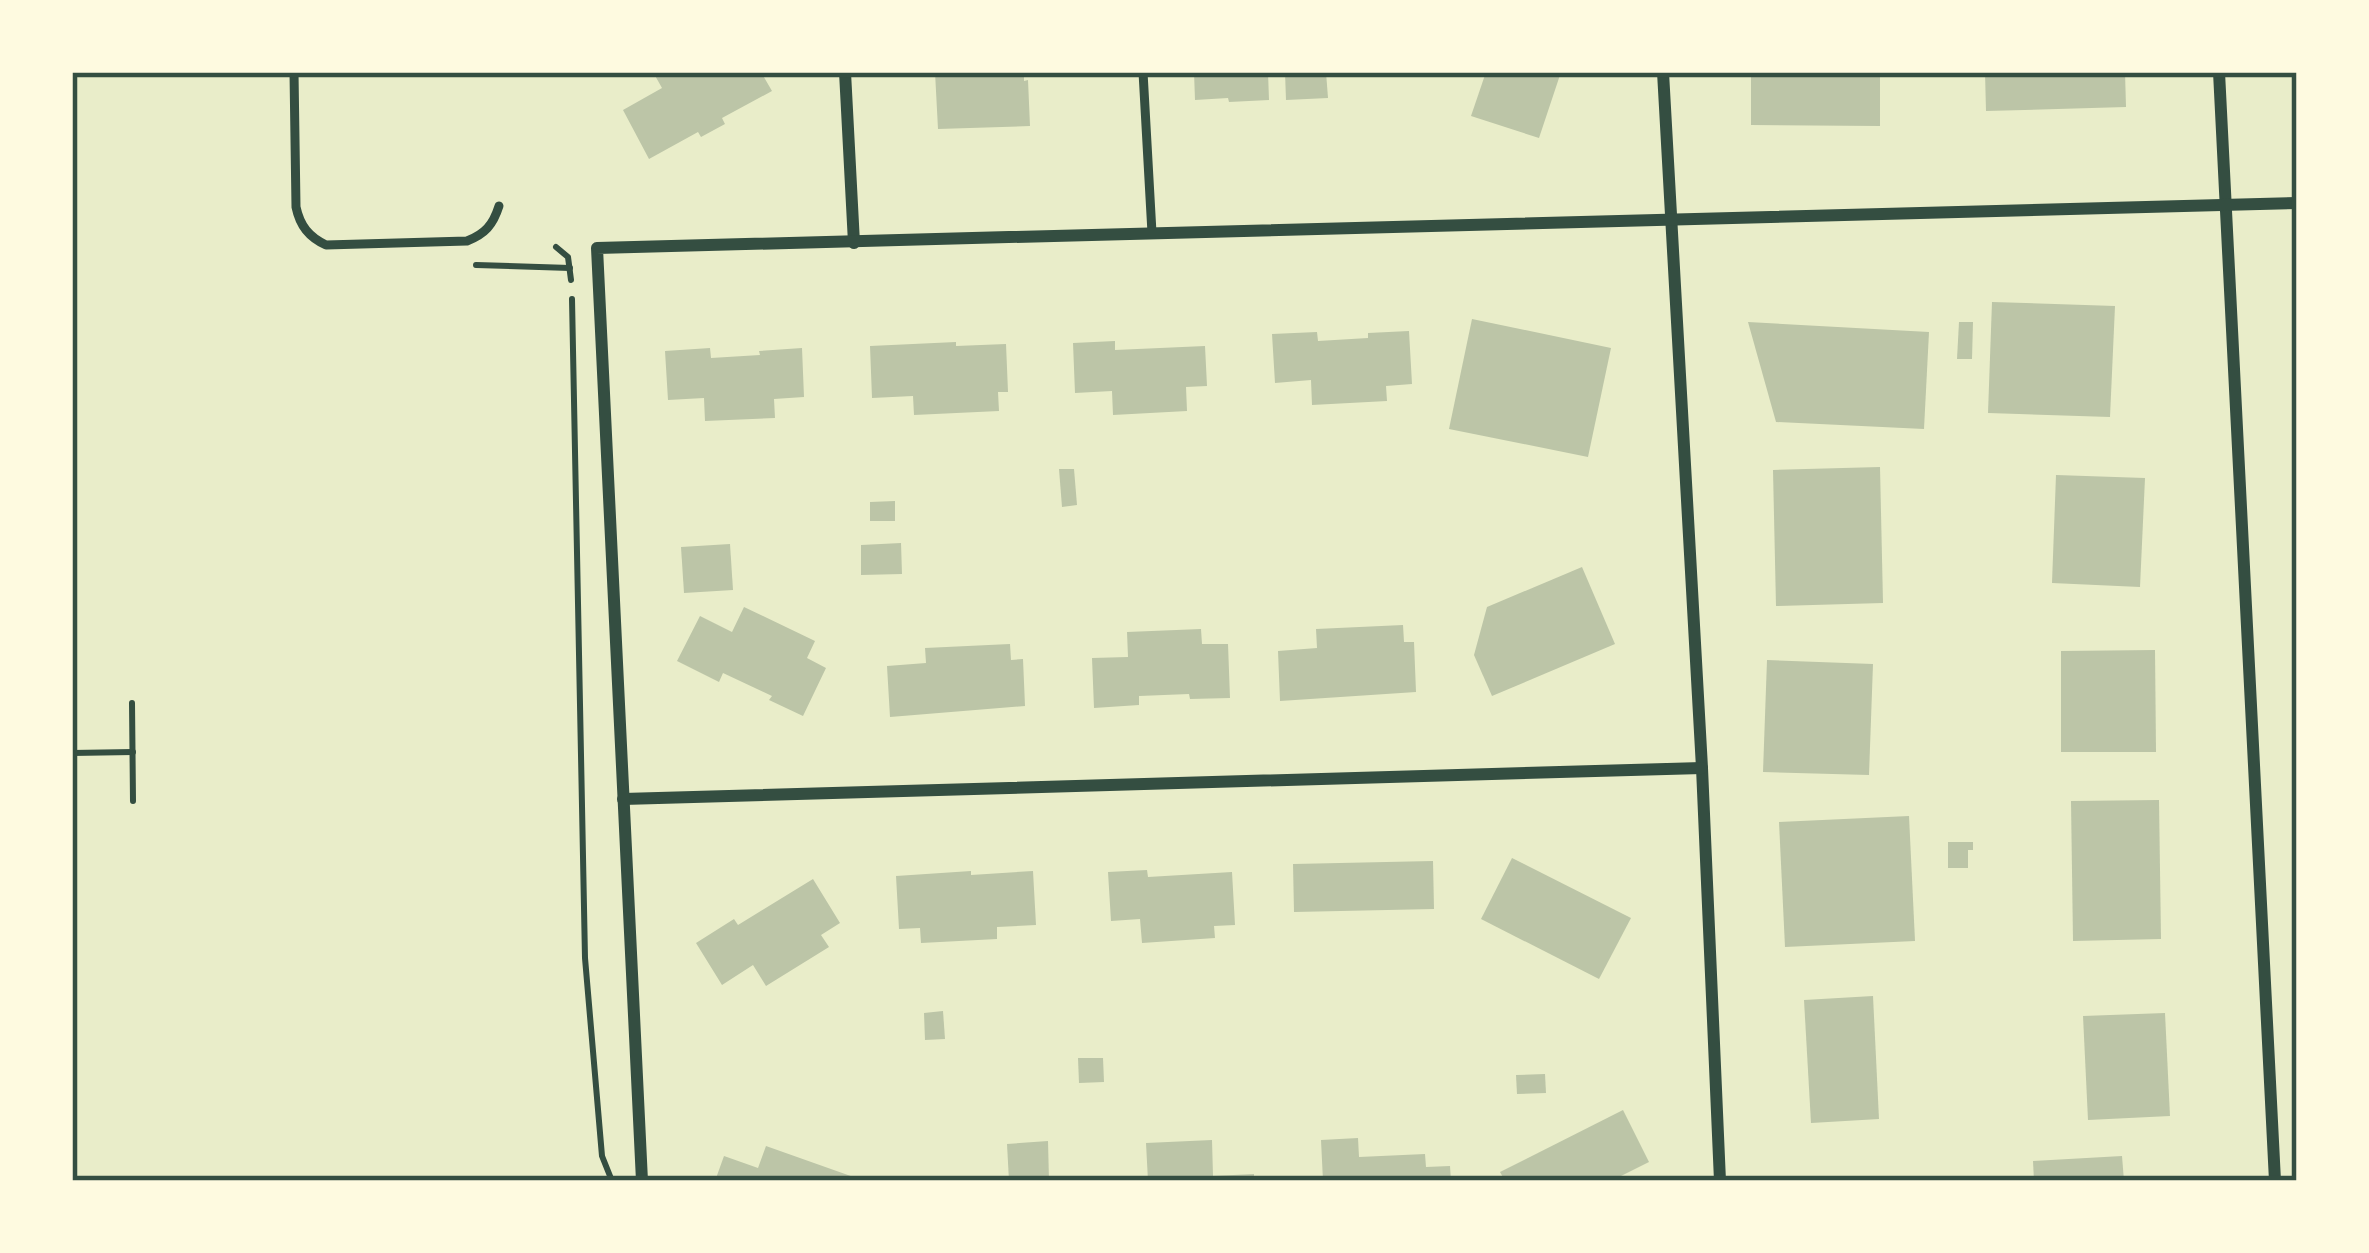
<svg xmlns="http://www.w3.org/2000/svg" width="2369" height="1253" font-family="Bitter,serif">
  <style>
    .building { fill: #bcc5a7 }
    .lines { fill: none; stroke-linecap: round; stroke-linejoin: round }
    .path { stroke: #344e41; stroke-width: 6 }
    .service { stroke: #344e41; stroke-width: 9 }
    .minor { stroke: #344e41; stroke-width: 12 }
    .neatline { fill: none; stroke: #344e41; stroke-width: 4.5 }
  </style>
  <rect width="100%" height="100%" fill="#e9edc9"/>
  <g class="building">
    <path d="M 653,72 L 761,72 L 772,91 L 722,118 L 725,124 L 701,137 L 698,132 L 649,159 L 623,110 L 662,88 Z"/>
    <path d="M 935,72 L 1024,72 L 1024,81 L 1028,80 L 1030,126 L 938,129 Z"/>
    <path d="M 1194,72 L 1268,72 L 1269,100 L 1229,102 L 1228,98 L 1195,100 Z"/>
    <path d="M 1285,72 L 1326,72 L 1328,98 L 1286,100 Z"/>
    <path d="M 1486,72 L 1561,72 L 1539,138 L 1471,116 Z"/>
    <path d="M 1751,72 L 1880,72 L 1880,126 L 1751,125 Z"/>
    <path d="M 1985,72 L 2125,72 L 2126,107 L 1986,111 Z"/>
    <path d="M 1992,302 L 2115,306 L 2110,417 L 1988,413 Z"/>
    <path d="M 1472,319 L 1611,348 L 1588,457 L 1449,429 Z"/>
    <path d="M 1748,322 L 1929,332 L 1924,429 L 1776,422 Z"/>
    <path d="M 1959,322 L 1973,322 L 1972,359 L 1957,359 Z"/>
    <path d="M 1409,331 L 1412,384 L 1386,386 L 1387,401 L 1312,405 L 1311,380 L 1275,383 L 1272,334 L 1317,332 L 1318,341 L 1368,338 L 1368,333 Z"/>
    <path d="M 1115,341 L 1115,350 L 1205,346 L 1207,386 L 1186,387 L 1187,411 L 1113,415 L 1112,391 L 1075,393 L 1073,343 Z"/>
    <path d="M 956,342 L 956,346 L 1006,344 L 1008,392 L 998,392 L 999,411 L 914,415 L 913,396 L 872,398 L 870,346 Z"/>
    <path d="M 710,348 L 711,358 L 760,355 L 759,351 L 802,348 L 804,397 L 774,399 L 775,418 L 705,421 L 704,398 L 668,400 L 665,351 Z"/>
    <path d="M 1880,467 L 1883,603 L 1776,606 L 1773,470 Z"/>
    <path d="M 1059,469 L 1074,469 L 1077,505 L 1062,507 Z"/>
    <path d="M 2056,475 L 2145,478 L 2140,587 L 2052,583 Z"/>
    <path d="M 895,501 L 895,521 L 870,521 L 870,502 Z"/>
    <path d="M 901,543 L 902,574 L 861,575 L 861,545 Z"/>
    <path d="M 730,544 L 733,590 L 684,593 L 681,547 Z"/>
    <path d="M 1582,567 L 1615,644 L 1492,696 L 1474,655 L 1487,607 Z"/>
    <path d="M 744,607 L 815,641 L 807,658 L 826,668 L 803,716 L 769,700 L 772,696 L 723,673 L 719,682 L 677,661 L 700,616 L 732,632 Z"/>
    <path d="M 1403,625 L 1404,642 L 1414,642 L 1416,692 L 1280,701 L 1278,651 L 1317,648 L 1316,629 Z"/>
    <path d="M 1201,629 L 1202,644 L 1228,644 L 1230,698 L 1190,699 L 1189,694 L 1139,696 L 1139,705 L 1094,708 L 1092,658 L 1128,657 L 1127,632 Z"/>
    <path d="M 1010,644 L 1011,660 L 1023,659 L 1025,706 L 890,717 L 887,666 L 926,663 L 925,648 Z"/>
    <path d="M 2155,650 L 2156,752 L 2061,752 L 2061,651 Z"/>
    <path d="M 1767,660 L 1873,664 L 1869,775 L 1763,772 Z"/>
    <path d="M 2159,800 L 2161,939 L 2073,941 L 2071,801 Z"/>
    <path d="M 1909,816 L 1915,941 L 1785,947 L 1779,822 Z"/>
    <path d="M 1948,842 L 1973,842 L 1973,850 L 1968,850 L 1968,868 L 1948,868 Z"/>
    <path d="M 1512,858 L 1631,918 L 1599,979 L 1481,919 Z"/>
    <path d="M 1433,861 L 1434,909 L 1294,912 L 1293,864 Z"/>
    <path d="M 1147,870 L 1148,877 L 1232,872 L 1235,925 L 1214,926 L 1215,938 L 1142,943 L 1140,919 L 1111,921 L 1108,872 Z"/>
    <path d="M 971,871 L 971,875 L 1033,871 L 1036,925 L 997,927 L 997,939 L 921,943 L 920,928 L 899,929 L 896,876 Z"/>
    <path d="M 813,879 L 840,923 L 821,935 L 829,947 L 766,986 L 753,965 L 722,985 L 696,943 L 734,919 L 738,925 Z"/>
    <path d="M 1873,996 L 1879,1119 L 1811,1123 L 1804,1000 Z"/>
    <path d="M 943,1011 L 945,1039 L 925,1040 L 924,1013 Z"/>
    <path d="M 2165,1013 L 2170,1116 L 2088,1120 L 2083,1016 Z"/>
    <path d="M 1078,1058 L 1103,1058 L 1104,1082 L 1079,1083 Z"/>
    <path d="M 1545,1074 L 1546,1093 L 1517,1094 L 1516,1075 Z"/>
    <path d="M 1623,1110 L 1649,1162 L 1611,1181 L 1505,1181 L 1500,1172 Z"/>
    <path d="M 1358,1138 L 1359,1157 L 1425,1154 L 1426,1167 L 1450,1166 L 1451,1181 L 1323,1181 L 1321,1140 Z"/>
    <path d="M 1212,1140 L 1213,1176 L 1254,1174 L 1254,1181 L 1148,1181 L 1146,1143 Z"/>
    <path d="M 1048,1141 L 1049,1181 L 1009,1181 L 1007,1144 Z"/>
    <path d="M 766,1146 L 862,1180 L 862,1181 L 715,1181 L 724,1156 L 758,1168 Z"/>
    <path d="M 2122,1156 L 2124,1181 L 2034,1181 L 2033,1161 Z"/>
  </g>
  <g class="lines">
    <g class="path">
      <path d="M 556,247 L 568,257 L 571,280"/>
      <path d="M 476,265 L 570,268"/>
      <path d="M 572,299 L 585,958 L 602,1156 L 612,1181"/>
      <path d="M 132,703 L 133,801"/>
      <path d="M 72,753 L 133,752"/>
    </g>
    <g class="service">
      <path d="M 294,72 L 296,207 C 300,226 309,237 326,245 L 467,241 C 485,234 493,225 499,206"/>
      <path d="M 1143,72 L 1152,233"/>
    </g>
    <g class="minor">
      <path d="M 845,72 L 854,243"/>
      <path d="M 1663,72 L 1702,768 L 1720,1181"/>
      <path d="M 2219,72 L 2275,1181"/>
      <path d="M 623,799 L 1702,768"/>
      <path d="M 642,1181 L 597,248 L 2297,203"/>
    </g>
  </g>
  <rect width="2369" height="1253" fill="none" stroke="#fefae0" stroke-width="150"/>
  <rect x="75" y="75" width="2219" height="1103" class="neatline"/>
</svg>
